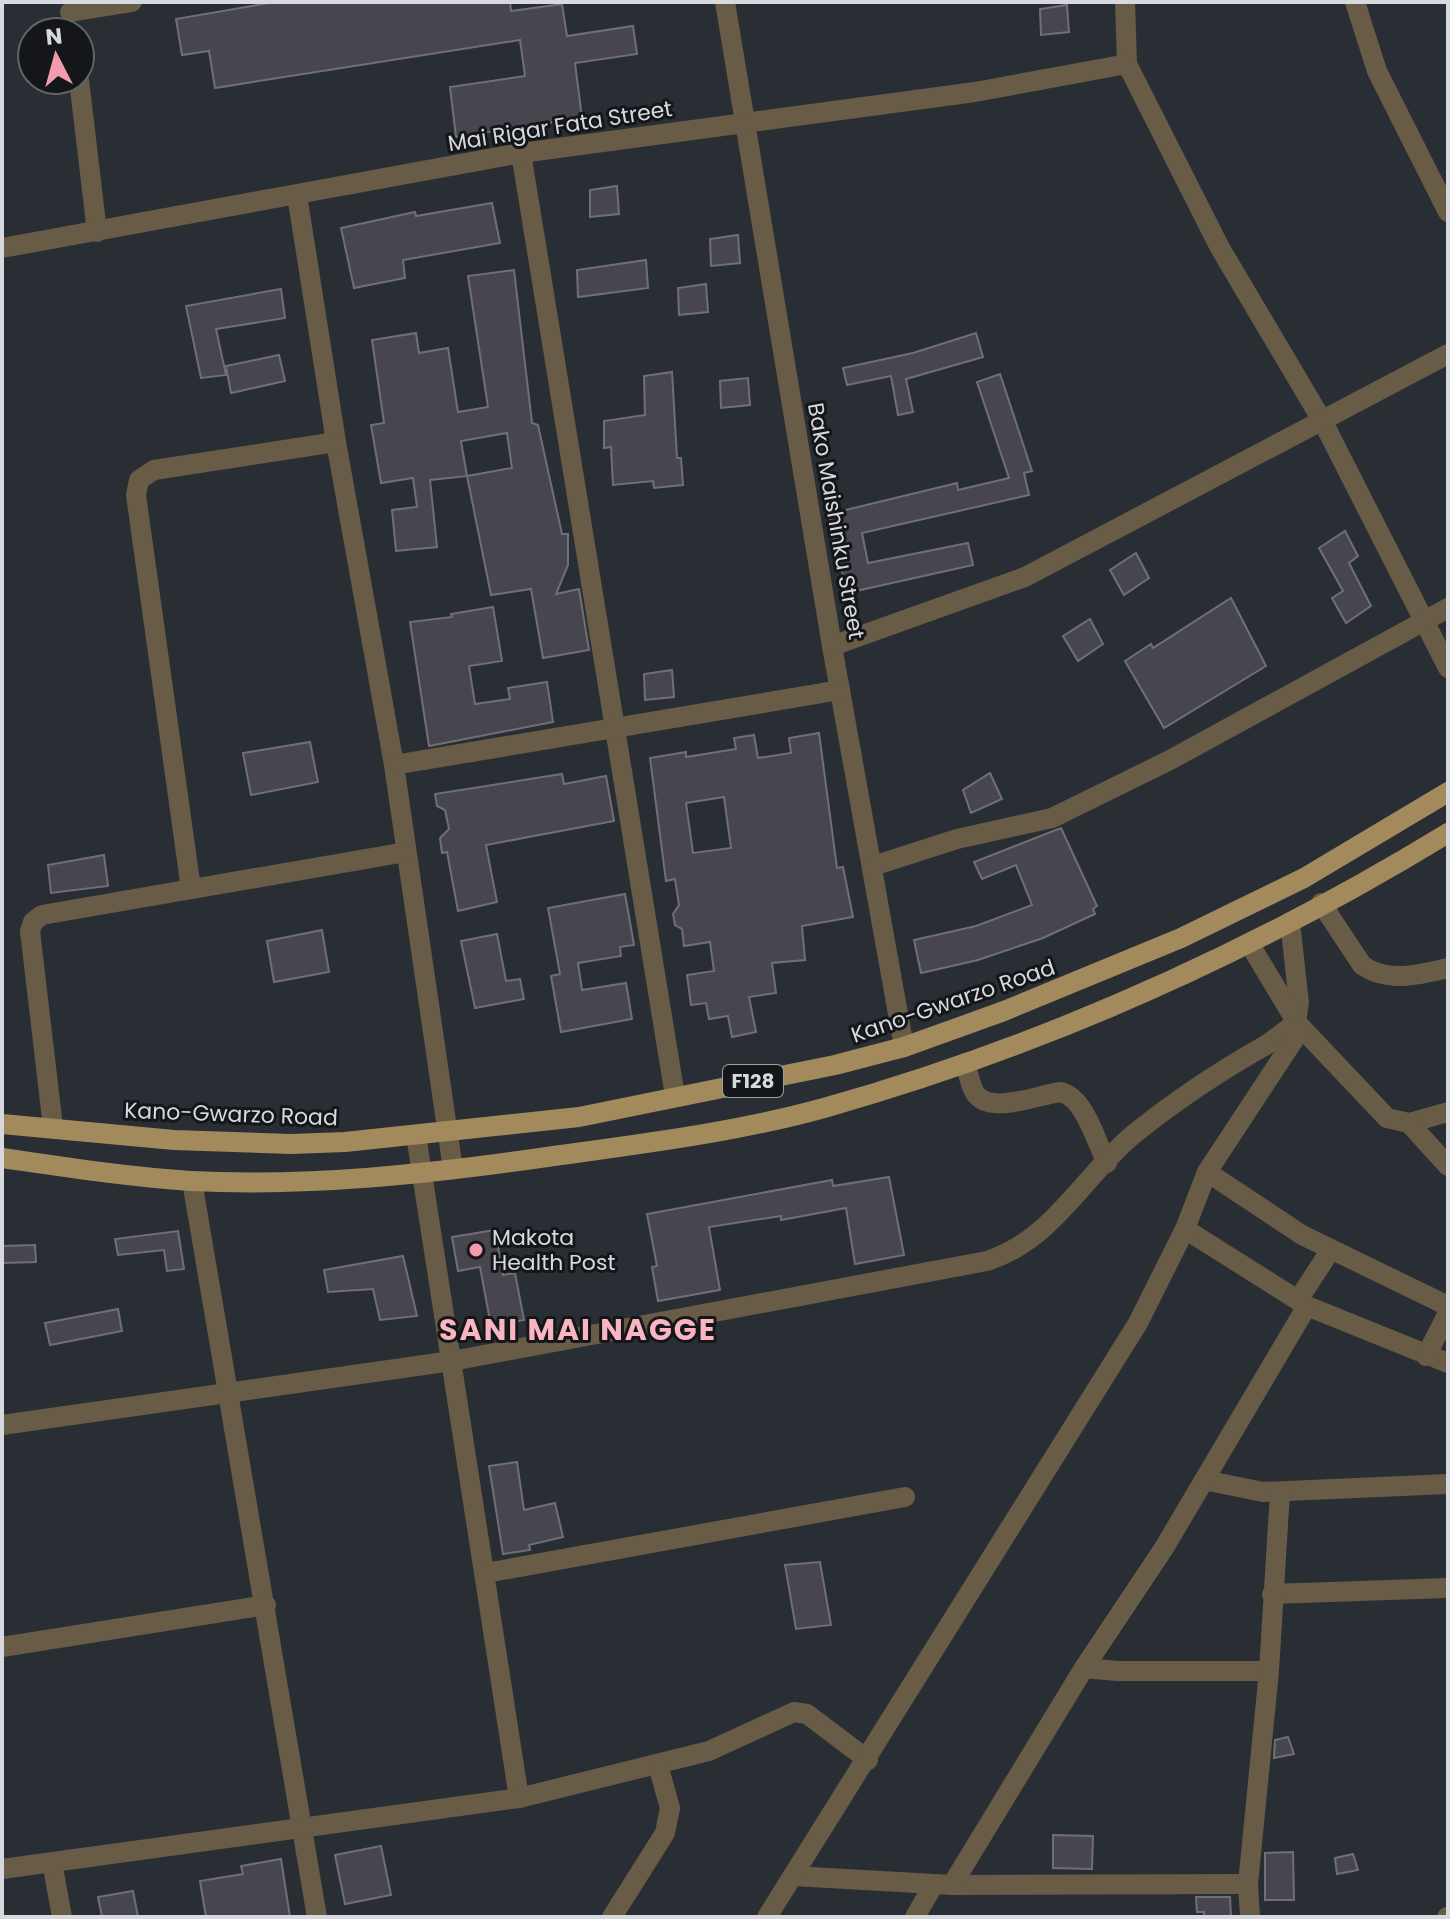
<svg xmlns="http://www.w3.org/2000/svg" width="1450" height="1919" font-family="Poppins,sans-serif">
  <style>
    .building { fill: #47454e; stroke: #706e77; stroke-width: 2; fill-rule: evenodd }
    .lines { fill: none; stroke-linecap: round; stroke-linejoin: round }
    .minor { stroke: #685c47; stroke-width: 20 }
    .major { stroke: #a28a5c; stroke-width: 20 }
    .poi-dot { fill: #f39aac; stroke: #141619; stroke-width: 3 }
    .labels { text-anchor: middle; dominant-baseline: central; stroke-width: 6; stroke-linejoin: round; paint-order: stroke }
    .shield { fill: #141619; stroke: #9c9ea3; stroke-width: 2 }
    .shield-label { font-size: 20px; font-weight: bold; fill: #d6d9de }
    .street-label { font-size: 22px; fill: #d6d9de; stroke: #141619 }
    .poi-label { font-size: 22px; fill: #d6d9de; stroke: #141619; text-anchor: start }
    .district-label { font-size: 30px; font-weight: bold; letter-spacing: 2px; fill: #f9b5c1; stroke: #141619 }
  </style>
  <rect width="100%" height="100%" fill="#292e35"/>
  <g class="building">
    <path d="M 275,2 L 510,2 L 511,11 L 562,4 L 567,36 L 633,26 L 637,54 L 575,63 L 582,118 L 456,137 L 450,87 L 525,76 L 520,40 L 215,88 L 209,51 L 182,55 L 176,19 Z"/>
    <path d="M 1067,5 L 1069,32 L 1041,35 L 1040,9 Z"/>
    <path d="M 617,186 L 619,214 L 590,217 L 590,190 Z"/>
    <path d="M 492,203 L 500,243 L 403,260 L 405,278 L 354,288 L 341,228 L 415,212 L 416,216 Z"/>
    <path d="M 738,235 L 740,263 L 711,266 L 710,239 Z"/>
    <path d="M 646,260 L 648,288 L 578,297 L 577,270 Z"/>
    <path d="M 514,270 L 532,423 L 538,425 L 562,534 L 568,534 L 568,565 L 556,594 L 579,589 L 589,650 L 543,658 L 531,589 L 491,595 L 467,476 L 430,480 L 437,547 L 396,551 L 392,510 L 417,507 L 413,478 L 381,483 L 371,425 L 384,423 L 372,340 L 416,333 L 419,353 L 448,348 L 458,412 L 488,407 L 468,276 ZM 507,433 L 512,468 L 467,476 L 461,441 Z"/>
    <path d="M 706,284 L 708,312 L 679,315 L 678,288 Z"/>
    <path d="M 281,289 L 285,318 L 216,329 L 226,375 L 201,378 L 186,306 Z"/>
    <path d="M 976,333 L 983,357 L 906,379 L 913,412 L 898,415 L 891,376 L 847,385 L 843,368 L 913,353 Z"/>
    <path d="M 279,355 L 285,381 L 231,393 L 226,366 Z"/>
    <path d="M 672,372 L 677,458 L 681,458 L 683,485 L 654,488 L 653,481 L 613,485 L 611,447 L 604,448 L 604,421 L 645,415 L 644,376 Z"/>
    <path d="M 1000,374 L 1032,471 L 1024,473 L 1029,495 L 862,533 L 868,563 L 968,543 L 973,565 L 847,593 L 829,514 L 957,483 L 958,490 L 1009,478 L 977,382 Z"/>
    <path d="M 748,378 L 750,405 L 721,408 L 720,381 Z"/>
    <path d="M 1345,531 L 1358,556 L 1349,563 L 1371,606 L 1346,623 L 1332,598 L 1343,591 L 1319,548 Z"/>
    <path d="M 1136,553 L 1149,578 L 1124,595 L 1110,570 Z"/>
    <path d="M 1231,598 L 1266,666 L 1164,728 L 1125,661 L 1151,644 L 1153,648 Z"/>
    <path d="M 493,607 L 502,661 L 469,666 L 475,704 L 510,699 L 508,688 L 547,682 L 553,722 L 429,746 L 410,622 L 452,617 L 451,614 Z"/>
    <path d="M 1090,619 L 1103,644 L 1078,661 L 1063,636 Z"/>
    <path d="M 672,670 L 674,697 L 645,700 L 644,674 Z"/>
    <path d="M 819,733 L 837,868 L 843,867 L 853,917 L 802,926 L 805,960 L 772,963 L 776,993 L 749,997 L 756,1032 L 732,1037 L 728,1016 L 709,1019 L 706,1003 L 691,1005 L 687,975 L 714,971 L 710,942 L 684,946 L 682,929 L 675,925 L 673,914 L 679,905 L 675,879 L 666,881 L 650,758 L 686,752 L 686,757 L 736,749 L 734,738 L 754,735 L 758,758 L 791,753 L 789,738 ZM 724,797 L 731,848 L 693,853 L 686,803 Z"/>
    <path d="M 310,742 L 318,782 L 251,795 L 243,753 Z"/>
    <path d="M 990,773 L 1002,799 L 971,813 L 963,790 Z"/>
    <path d="M 562,774 L 564,784 L 606,776 L 614,821 L 486,845 L 497,902 L 458,911 L 447,852 L 442,853 L 440,838 L 449,829 L 445,810 L 437,806 L 435,794 Z"/>
    <path d="M 1061,828 L 1097,906 L 1093,909 L 1095,914 L 1043,938 L 978,960 L 921,973 L 914,940 L 976,926 L 1032,905 L 1016,865 L 982,879 L 974,862 Z"/>
    <path d="M 104,855 L 108,886 L 51,893 L 48,865 Z"/>
    <path d="M 625,894 L 634,945 L 620,947 L 621,956 L 578,963 L 582,990 L 626,983 L 632,1019 L 561,1032 L 551,976 L 560,974 L 548,908 Z"/>
    <path d="M 322,930 L 329,972 L 274,982 L 267,941 Z"/>
    <path d="M 497,934 L 506,981 L 520,979 L 524,999 L 475,1008 L 461,941 Z"/>
    <path d="M 889,1177 L 904,1255 L 855,1264 L 846,1208 L 781,1220 L 781,1216 L 709,1227 L 720,1290 L 658,1301 L 652,1267 L 657,1266 L 647,1214 L 832,1180 L 833,1186 Z"/>
    <path d="M 495,1230 L 503,1275 L 515,1273 L 524,1320 L 491,1326 L 480,1267 L 458,1271 L 452,1237 Z"/>
    <path d="M 178,1231 L 184,1269 L 167,1271 L 164,1250 L 118,1255 L 115,1239 Z"/>
    <path d="M 35,1245 L 36,1262 L 2,1263 L 2,1246 Z"/>
    <path d="M 403,1256 L 417,1316 L 380,1320 L 373,1289 L 328,1292 L 324,1270 Z"/>
    <path d="M 118,1309 L 122,1331 L 50,1345 L 45,1323 Z"/>
    <path d="M 517,1462 L 524,1510 L 555,1503 L 563,1537 L 529,1545 L 530,1550 L 503,1554 L 489,1466 Z"/>
    <path d="M 820,1562 L 831,1625 L 796,1629 L 785,1565 Z"/>
    <path d="M 1288,1737 L 1294,1754 L 1274,1758 L 1275,1740 Z"/>
    <path d="M 1053,1835 L 1093,1836 L 1092,1869 L 1053,1868 Z"/>
    <path d="M 381,1846 L 391,1895 L 345,1904 L 335,1855 Z"/>
    <path d="M 1293,1852 L 1294,1900 L 1265,1900 L 1265,1853 Z"/>
    <path d="M 1353,1854 L 1358,1870 L 1337,1874 L 1335,1858 Z"/>
    <path d="M 281,1859 L 290,1917 L 206,1917 L 200,1881 L 243,1874 L 241,1866 Z"/>
    <path d="M 133,1891 L 138,1917 L 102,1917 L 98,1897 Z"/>
    <path d="M 1196,1897 L 1230,1897 L 1231,1917 L 1204,1917 L 1204,1912 L 1197,1912 Z"/>
  </g>
  <g class="lines">
    <g class="minor">
      <path d="M 725,2 L 832,646 L 904,1047"/>
      <path d="M 1125,2 L 1127,64 L 1220,248 L 1323,422 L 1448,668"/>
      <path d="M 1355,2 L 1377,71 L 1448,212"/>
      <path d="M 70,12 L 132,2"/>
      <path d="M 79,80 L 97,232"/>
      <path d="M 521,153 L 675,1096"/>
      <path d="M 297,195 L 336,442 L 394,765 L 453,1169"/>
      <path d="M 2,248 L 521,153 L 975,92 L 1127,64"/>
      <path d="M 832,646 L 1025,577 L 1448,354"/>
      <path d="M 394,765 L 840,690"/>
      <path d="M 873,866 L 957,839 L 1052,818 L 1170,760 L 1448,608"/>
      <path d="M 191,889 L 136,495 L 139,480 L 154,470 L 336,442"/>
      <path d="M 1321,903 L 1362,965 C 1387,983 1419,975 1448,968"/>
      <path d="M 1290,922 L 1299,1003 L 1296,1022"/>
      <path d="M 1249,943 L 1297,1023 L 1387,1118 L 1409,1123 L 1448,1112"/>
      <path d="M 965,1063 C 968,1072 970,1085 975,1093 C 990,1116 1039,1094 1061,1092 C 1085,1098 1096,1142 1107,1163"/>
      <path d="M 1409,1123 L 1448,1166"/>
      <path d="M 53,1127 L 30,931 L 33,922 L 42,915 L 406,852"/>
      <path d="M 416,1135 L 519,1798"/>
      <path d="M 1207,1172 L 1302,1235 L 1448,1306"/>
      <path d="M 192,1181 L 317,1917"/>
      <path d="M 1185,1229 L 1307,1306 L 1448,1363"/>
      <path d="M 1298,1300 L 1330,1251"/>
      <path d="M 1426,1356 L 1448,1313"/>
      <path d="M 2,1425 L 452,1361 L 987,1261 C 1053,1240 1083,1176 1134,1134 C 1176,1100 1220,1071 1266,1045 C 1277,1038 1286,1029 1297,1023"/>
      <path d="M 1204,1480 L 1263,1492 L 1448,1484"/>
      <path d="M 486,1573 L 905,1497"/>
      <path d="M 1272,1594 L 1448,1588"/>
      <path d="M 2,1647 L 266,1605"/>
      <path d="M 1084,1668 L 1117,1671 L 1269,1671"/>
      <path d="M 52,1862 L 62,1917"/>
      <path d="M 2,1869 L 519,1798 L 709,1751 L 794,1712 L 807,1714 L 868,1760"/>
      <path d="M 793,1876 L 952,1885 L 1248,1884"/>
      <path d="M 952,1885 L 1084,1668 L 1164,1548 L 1307,1306"/>
      <path d="M 612,1917 L 665,1833 L 670,1808 L 658,1765"/>
      <path d="M 767,1917 L 1138,1323 L 1185,1229 L 1207,1172 L 1301,1029"/>
      <path d="M 915,1917 L 934,1884"/>
      <path d="M 1250,1917 L 1248,1884 L 1269,1671 L 1280,1492"/>
      <path d="M 1447,1917 L 1448,1917"/>
    </g>
    <g class="major">
      <path d="M 2,1124 L 174,1140 L 291,1144 L 345,1142 L 579,1117 L 835,1065 L 904,1047 L 1004,1011 L 1181,938 L 1304,878 L 1448,792"/>
      <path d="M 2,1158 C 64,1167 128,1177 191,1181 C 309,1187 430,1174 547,1157 C 640,1144 733,1133 824,1108 C 1044,1046 1253,952 1448,833"/>
    </g>
  </g>
  <circle class="poi-dot" cx="476" cy="1250" r="8"/>
  <g class="labels">
    <rect class="shield" x="723" y="1065" width="60" height="32" rx="6"/>
    <g class="shield-label">
      <text x="753" y="1081">F128</text>
    </g>
    <g class="street-label">
      <text transform="translate(560 126) rotate(-9)">Mai Rigar Fata Street</text>
      <text transform="translate(836 521) rotate(80)">Bako Maishinku Street</text>
      <text transform="translate(953 1001) rotate(-19)">Kano-Gwarzo Road</text>
      <text transform="translate(231 1114) rotate(2)">Kano-Gwarzo Road</text>
    </g>
    <g class="poi-label">
      <text x="492" y="1237">Makota<tspan x="492" dy="25">Health Post</tspan></text>
    </g>
    <g class="district-label">
      <text x="578" y="1329">SANI MAI NAGGE</text>
    </g>
  </g>
  <rect width="1450" height="1919" fill="none" stroke="#d6d9de" stroke-width="8"/>
  <g transform="translate(56 56) rotate(354)"><circle r="38" fill="#141619" stroke="#626468" stroke-width="2"/>
  <path d="M0-6L14 30L0 20L-14 30Z" fill="#f39aac"/>
  <text y="-12" font-size="22" font-weight="bold" text-anchor="middle" fill="#d6d9de">N</text>
  </g>
</svg>
